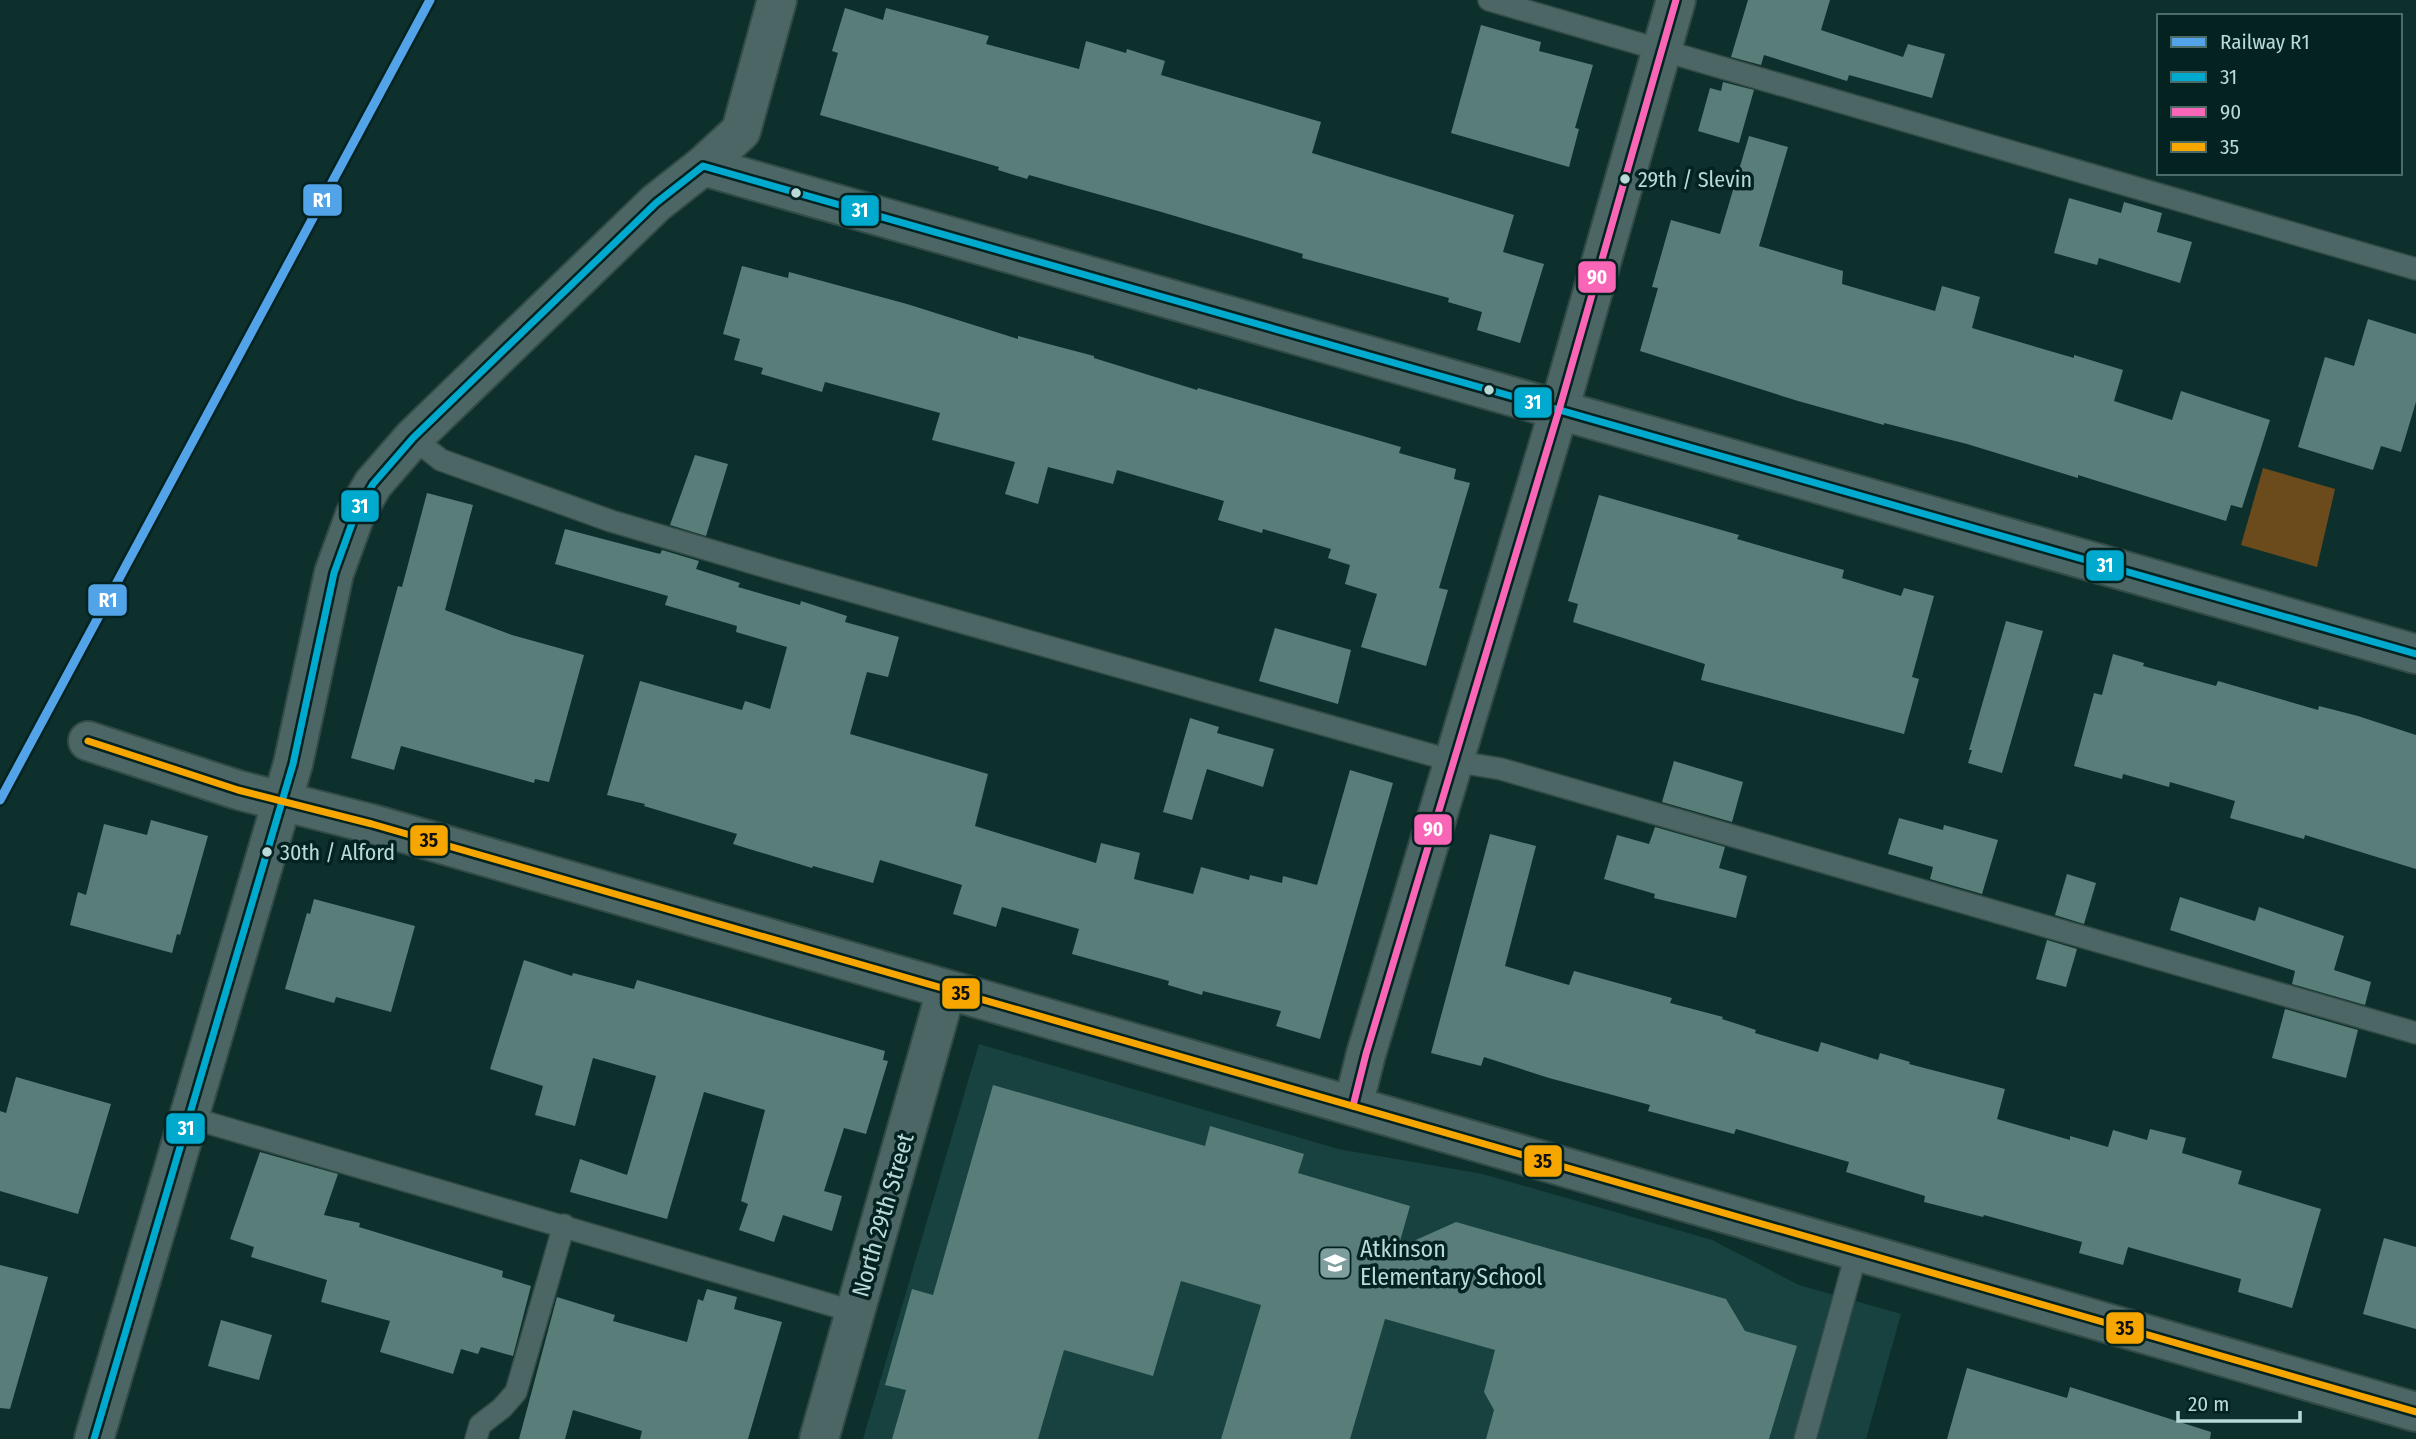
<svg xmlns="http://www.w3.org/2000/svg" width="2416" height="1439" font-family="'Fira Sans Condensed',sans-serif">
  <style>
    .built { fill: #18423f }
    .green { fill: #6b4b1c }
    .building { fill: #597d79 }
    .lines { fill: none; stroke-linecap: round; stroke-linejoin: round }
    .service-casing { stroke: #324b49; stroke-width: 24 }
    .minor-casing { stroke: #324b49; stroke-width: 42 }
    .service { stroke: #4b6664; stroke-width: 21 }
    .minor { stroke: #4b6664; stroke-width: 38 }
    .bus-1-casing { stroke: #032220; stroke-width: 12 }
    .bus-2-casing { stroke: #032220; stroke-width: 12 }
    .bus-3-casing { stroke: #032220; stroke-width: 12 }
    .bus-1 { stroke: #00a9ce; stroke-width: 7 }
    .bus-2 { stroke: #fa66b7; stroke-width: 7 }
    .bus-3 { stroke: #f7a600; stroke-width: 7 }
    .rail-1-casing { stroke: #032220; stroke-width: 14 }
    .rail-1 { stroke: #53a3e8; stroke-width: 9 }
    .bus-dot { fill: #b9dad7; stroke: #032220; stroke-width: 2.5 }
    .labels { text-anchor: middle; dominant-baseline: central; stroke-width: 7; stroke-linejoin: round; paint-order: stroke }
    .bus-label { font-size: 22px; fill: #b9dad7; stroke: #032220; text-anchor: start }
    .street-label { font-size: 24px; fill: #b9dad7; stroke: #032220 }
    .poi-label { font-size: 24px; fill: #b9dad7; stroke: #032220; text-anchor: start }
    .line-badge { stroke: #032220; stroke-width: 2.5 }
    .badge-label { font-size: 19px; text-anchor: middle; font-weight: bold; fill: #fff }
    .pale-badge-label { font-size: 19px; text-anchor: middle; font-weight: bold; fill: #111 }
  </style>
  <rect width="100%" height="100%" fill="#0e302d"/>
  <path class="built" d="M 979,1044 L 1338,1149 L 1483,1174 L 1712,1240 L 1799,1285 L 1901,1314 L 1866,1439 L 863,1439 Z"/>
  <path class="green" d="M 2263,468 L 2335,489 L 2317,567 L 2241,545 Z"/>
  <g class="building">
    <path d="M 1748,0 L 1830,0 L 1821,30 L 1903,57 L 1908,44 L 1945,54 L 1932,98 L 1849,75 L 1847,81 L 1764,55 L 1761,65 L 1731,57 Z"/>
    <path d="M 845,8 L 883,20 L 886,8 L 989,36 L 986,44 L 1079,69 L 1086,41 L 1126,53 L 1127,49 L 1165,61 L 1161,75 L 1321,122 L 1312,153 L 1514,215 L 1503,252 L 1544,264 L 1520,343 L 1477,330 L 1482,312 L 1448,302 L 1449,298 L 1302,258 L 1303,254 L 1158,211 L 1029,175 L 1027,179 L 998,170 L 999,167 L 820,115 L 838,53 L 832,51 Z"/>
    <path d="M 1481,25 L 1541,42 L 1539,51 L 1593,65 L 1575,128 L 1579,129 L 1569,167 L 1451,133 Z"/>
    <path d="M 1723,82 L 1754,90 L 1739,143 L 1698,131 L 1710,88 L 1721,91 Z"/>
    <path d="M 1749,136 L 1788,147 L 1759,246 L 1843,271 L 1842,284 L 1935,311 L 1942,286 L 1980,297 L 1972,328 L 2074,358 L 2074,355 L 2123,370 L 2114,401 L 2172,420 L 2181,391 L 2270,420 L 2242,508 L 2231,505 L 2226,521 L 2078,475 L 2078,478 L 1967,444 L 1884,423 L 1884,425 L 1798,401 L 1640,351 L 1658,288 L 1652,287 L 1671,220 L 1720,234 Z"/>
    <path d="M 2069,198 L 2121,213 L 2124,202 L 2162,213 L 2157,232 L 2192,242 L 2180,283 L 2099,258 L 2097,265 L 2054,253 Z"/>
    <path d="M 742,266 L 788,278 L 789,272 L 907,304 L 1018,339 L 1018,336 L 1094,356 L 1094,358 L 1197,390 L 1198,388 L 1401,447 L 1399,453 L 1456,469 L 1454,479 L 1470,483 L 1439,588 L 1448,590 L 1426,666 L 1361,647 L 1377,594 L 1345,584 L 1350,565 L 1328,558 L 1331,549 L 1263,529 L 1262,533 L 1218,520 L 1224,501 L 1117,470 L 1113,484 L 1048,467 L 1038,504 L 1005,494 L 1015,462 L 932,440 L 940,413 L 825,382 L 822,392 L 761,374 L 763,368 L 734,360 L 740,339 L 723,334 Z"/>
    <path d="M 2368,319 L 2416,334 L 2416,402 L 2401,452 L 2381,446 L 2373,470 L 2298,447 L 2325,357 L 2354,366 Z"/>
    <path d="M 695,455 L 728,464 L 706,536 L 670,525 Z"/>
    <path d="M 427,493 L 473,505 L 445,610 L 512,635 L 584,655 L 549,782 L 535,779 L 534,783 L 401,746 L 394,770 L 351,758 L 398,586 L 402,587 Z"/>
    <path d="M 1599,495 L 1739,535 L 1737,539 L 1844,570 L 1842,578 L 1901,596 L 1904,588 L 1934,596 L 1912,677 L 1919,679 L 1904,734 L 1701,680 L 1705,664 L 1573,622 L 1578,604 L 1568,601 Z"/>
    <path d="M 565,529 L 660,554 L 662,550 L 699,561 L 696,569 L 740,583 L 738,587 L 800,605 L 801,601 L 847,616 L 845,622 L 899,637 L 888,677 L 867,672 L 850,734 L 988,774 L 975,826 L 1096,863 L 1101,843 L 1140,853 L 1134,879 L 1193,894 L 1201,867 L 1249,880 L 1250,875 L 1282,883 L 1283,876 L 1317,885 L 1350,770 L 1393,783 L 1320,1039 L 1276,1026 L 1281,1011 L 1203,991 L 1202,995 L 1168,985 L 1169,981 L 1072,954 L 1079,929 L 1002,907 L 996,927 L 953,914 L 962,885 L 880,860 L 873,883 L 813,866 L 812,868 L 733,844 L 737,834 L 644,806 L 645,804 L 607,795 L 640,681 L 742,710 L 745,701 L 770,709 L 787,647 L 736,632 L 737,626 L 665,605 L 668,596 L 555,564 Z"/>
    <path d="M 2006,621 L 2043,631 L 2002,773 L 1968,763 L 1972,750 L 1969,750 Z"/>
    <path d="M 1275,628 L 1351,650 L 1338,704 L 1259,681 Z"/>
    <path d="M 2113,654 L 2144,663 L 2143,666 L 2216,686 L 2218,681 L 2318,710 L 2319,706 L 2358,716 L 2416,735 L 2416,869 L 2305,835 L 2304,839 L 2230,818 L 2235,801 L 2170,782 L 2169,787 L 2123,774 L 2122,779 L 2074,766 L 2094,693 L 2102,695 Z"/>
    <path d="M 1190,718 L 1219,727 L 1217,733 L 1274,749 L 1263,787 L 1207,769 L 1192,820 L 1163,812 Z"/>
    <path d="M 1674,761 L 1743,782 L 1732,822 L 1662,802 Z"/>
    <path d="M 1899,818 L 1943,830 L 1944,825 L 1998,840 L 1982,894 L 1930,879 L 1933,867 L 1888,854 Z"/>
    <path d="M 151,820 L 208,836 L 180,935 L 177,934 L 172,953 L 70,925 L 78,892 L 86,895 L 104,824 L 147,835 Z"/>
    <path d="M 1655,827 L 1725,847 L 1719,868 L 1747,876 L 1736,918 L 1654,898 L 1655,894 L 1604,879 L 1617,835 L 1649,844 Z"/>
    <path d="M 1490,834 L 1536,846 L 1505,966 L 1569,985 L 1574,971 L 1672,998 L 1670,1003 L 1723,1017 L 1722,1019 L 1756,1030 L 1755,1033 L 1818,1052 L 1821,1042 L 1878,1060 L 1880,1053 L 1910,1062 L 1909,1064 L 2005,1089 L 1997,1119 L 2070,1140 L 2070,1136 L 2108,1147 L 2113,1130 L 2147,1140 L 2150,1129 L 2186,1138 L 2182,1153 L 2242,1171 L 2238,1184 L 2321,1209 L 2292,1308 L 2238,1292 L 2241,1279 L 2128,1247 L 2123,1265 L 2079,1253 L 2082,1242 L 1984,1215 L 1983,1217 L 1924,1202 L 1925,1196 L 1846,1172 L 1849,1162 L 1736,1129 L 1734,1134 L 1648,1111 L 1650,1105 L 1549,1078 L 1484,1057 L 1481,1066 L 1431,1053 Z"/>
    <path d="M 2067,874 L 2096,883 L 2084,924 L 2055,915 Z"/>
    <path d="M 2180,897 L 2255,921 L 2259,907 L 2344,936 L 2334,970 L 2371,982 L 2365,1005 L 2292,984 L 2295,971 L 2170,930 Z"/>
    <path d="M 314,899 L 415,926 L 391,1012 L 336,997 L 334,1003 L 285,989 L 307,913 L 310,914 Z"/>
    <path d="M 2047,940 L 2077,949 L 2066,987 L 2036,979 Z"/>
    <path d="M 524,960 L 572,976 L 573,973 L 634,989 L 637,980 L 885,1051 L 883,1060 L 888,1061 L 866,1134 L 844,1128 L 824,1191 L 842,1196 L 832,1231 L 783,1215 L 774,1242 L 739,1230 L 748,1204 L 741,1201 L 765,1110 L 704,1092 L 667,1219 L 570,1192 L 580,1159 L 627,1175 L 656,1076 L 593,1058 L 575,1126 L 535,1115 L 543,1086 L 490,1069 Z"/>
    <path d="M 2285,1009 L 2358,1030 L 2346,1078 L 2272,1058 Z"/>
    <path d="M 16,1077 L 111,1104 L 78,1214 L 0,1191 L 0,1111 L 6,1113 Z"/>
    <path d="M 993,1085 L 1205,1146 L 1210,1126 L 1304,1154 L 1298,1173 L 1410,1206 L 1398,1248 L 1456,1222 L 1726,1299 L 1745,1331 L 1797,1346 L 1769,1439 L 1486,1439 L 1494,1410 L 1484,1392 L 1495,1350 L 1385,1319 L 1350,1439 L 1221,1439 L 1261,1305 L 1181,1281 L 1153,1376 L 1064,1350 L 1038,1439 L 892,1439 L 906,1390 L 885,1385 L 912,1289 L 933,1295 Z"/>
    <path d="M 260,1152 L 338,1174 L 324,1215 L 360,1223 L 359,1227 L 503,1271 L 502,1277 L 531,1286 L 513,1356 L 481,1347 L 478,1354 L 461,1349 L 453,1374 L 380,1352 L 390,1321 L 321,1302 L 327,1280 L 251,1257 L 254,1247 L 230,1239 Z"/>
    <path d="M 2384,1238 L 2416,1247 L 2416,1329 L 2363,1314 Z"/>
    <path d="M 0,1265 L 48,1277 L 10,1409 L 0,1408 Z"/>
    <path d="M 707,1289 L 737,1297 L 734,1309 L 782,1322 L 748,1439 L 640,1439 L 642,1431 L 573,1410 L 565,1439 L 519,1439 L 557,1297 L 615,1315 L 613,1321 L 687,1342 L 698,1299 L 703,1301 Z"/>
    <path d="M 221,1320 L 272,1335 L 259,1380 L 208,1366 Z"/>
    <path d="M 1967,1368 L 2067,1398 L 2070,1387 L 2092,1394 L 2211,1432 L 2210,1439 L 1947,1439 Z"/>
  </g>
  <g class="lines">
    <defs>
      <g id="service">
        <path d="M 1489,0 L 2416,269"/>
        <path d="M 413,438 L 441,460 L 611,521 L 780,571 L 1453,761 L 1501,769 L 2416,1033"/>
        <path d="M 188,1117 L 855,1312"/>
        <path d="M 476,1439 L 480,1425 L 502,1408 L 516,1392 L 564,1225"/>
        <path d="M 1805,1439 L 1857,1251"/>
      </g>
      <g id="minor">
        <path d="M 703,166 L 741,131 L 777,0"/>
        <path d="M 88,741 L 238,790 L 372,824 L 2416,1412"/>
        <path d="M 1353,1106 L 1366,1054 L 1559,410 L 1676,0"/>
        <path d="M 94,1439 L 293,764 L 334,573 L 355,515 L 373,484 L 413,438 L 656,203 L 703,166 L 2416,654"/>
        <path d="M 819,1439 L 946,991"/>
      </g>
    </defs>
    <use href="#service" class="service-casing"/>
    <use href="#minor" class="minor-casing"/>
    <use href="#service" class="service"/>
    <use href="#minor" class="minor"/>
    <defs>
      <path id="bus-1" d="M 94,1439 L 293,764 L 334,573 L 355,515 L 373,484 L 413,438 L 656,203 L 703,166 L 2416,654"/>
      <path id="bus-2" d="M 1353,1106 L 1366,1054 L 1559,410 L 1676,0"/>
      <path id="bus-3" d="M 88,741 L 238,790 L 372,824 L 2416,1412"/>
    </defs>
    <use href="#bus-1" class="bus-1-casing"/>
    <use href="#bus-2" class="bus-2-casing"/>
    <use href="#bus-3" class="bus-3-casing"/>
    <use href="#bus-1" class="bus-1"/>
    <use href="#bus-2" class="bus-2"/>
    <use href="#bus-3" class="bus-3"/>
    <defs>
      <path id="rail-1" d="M 0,800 L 430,0"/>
    </defs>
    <use href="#rail-1" class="rail-1-casing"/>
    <use href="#rail-1" class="rail-1"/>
  </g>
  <defs>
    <symbol id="school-square" viewBox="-11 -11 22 22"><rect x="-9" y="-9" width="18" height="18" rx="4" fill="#7d9e9c" stroke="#032220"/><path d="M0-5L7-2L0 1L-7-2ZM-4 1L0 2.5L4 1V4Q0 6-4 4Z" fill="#fff"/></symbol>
  </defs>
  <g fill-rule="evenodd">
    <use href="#school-square" x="1316" y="1244" width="38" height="38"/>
  </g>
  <g class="bus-dot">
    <circle cx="1625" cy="179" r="6"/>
    <circle cx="796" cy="193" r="6"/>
    <circle cx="1489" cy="390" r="6"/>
    <circle cx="267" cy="852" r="6"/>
  </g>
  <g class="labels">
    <g class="bus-label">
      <text x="1638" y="179">29th / Slevin</text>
      <text x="280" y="852">30th / Alford</text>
    </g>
    <g class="street-label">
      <text transform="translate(883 1215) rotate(-74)">North 29th Street</text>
    </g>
    <g class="poi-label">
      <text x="1360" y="1249">Atkinson<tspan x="1360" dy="28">Elementary School</tspan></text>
    </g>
  </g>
  <g class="line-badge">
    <rect x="302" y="183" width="41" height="34" rx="7" fill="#53a3e8"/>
    <rect x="840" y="194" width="40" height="33" rx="7" fill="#00a9ce"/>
    <rect x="1577" y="260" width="40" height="34" rx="7" fill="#fa66b7"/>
    <rect x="1513" y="386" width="40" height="33" rx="7" fill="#00a9ce"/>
    <rect x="340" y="489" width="40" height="34" rx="7" fill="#00a9ce"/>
    <rect x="2085" y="549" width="40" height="33" rx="7" fill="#00a9ce"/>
    <rect x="87" y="583" width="41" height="34" rx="7" fill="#53a3e8"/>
    <rect x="1413" y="813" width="40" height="33" rx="7" fill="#fa66b7"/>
    <rect x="409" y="824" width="40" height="33" rx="7" fill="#f7a600"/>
    <rect x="941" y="977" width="40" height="33" rx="7" fill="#f7a600"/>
    <rect x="165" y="1112" width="41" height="33" rx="7" fill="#00a9ce"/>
    <rect x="1523" y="1144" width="40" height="34" rx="7" fill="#f7a600"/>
    <rect x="2105" y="1311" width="40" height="34" rx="7" fill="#f7a600"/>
  </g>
  <g class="badge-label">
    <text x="322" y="207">R1</text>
    <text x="860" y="217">31</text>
    <text x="1597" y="284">90</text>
    <text x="1533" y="409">31</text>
    <text x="360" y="513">31</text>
    <text x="2105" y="572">31</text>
    <text x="108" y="607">R1</text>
    <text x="1433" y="836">90</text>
    <text x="186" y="1135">31</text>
  </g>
  <g class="pale-badge-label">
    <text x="429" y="847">35</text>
    <text x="961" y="1000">35</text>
    <text x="1543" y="1168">35</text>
    <text x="2125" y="1335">35</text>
  </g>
  <rect x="2157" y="14" width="245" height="161" fill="#032220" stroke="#4c6c69" stroke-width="2"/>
  <rect x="2171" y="37" width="35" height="10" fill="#53a3e8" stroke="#4c6c69" stroke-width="2"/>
  <text x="2220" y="49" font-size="21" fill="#b9dad7">Railway R1</text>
  <rect x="2171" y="72" width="35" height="10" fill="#00a9ce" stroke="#4c6c69" stroke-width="2"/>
  <text x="2220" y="84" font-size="21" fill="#b9dad7">31</text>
  <rect x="2171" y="107" width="35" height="10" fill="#fa66b7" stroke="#4c6c69" stroke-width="2"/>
  <text x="2220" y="119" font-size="21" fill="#b9dad7">90</text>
  <rect x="2171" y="142" width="35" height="10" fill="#f7a600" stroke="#4c6c69" stroke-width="2"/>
  <text x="2220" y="154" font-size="21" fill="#b9dad7">35</text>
  <path d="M2178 1411v10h122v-10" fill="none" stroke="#b9dad7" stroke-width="3.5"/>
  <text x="2188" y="1411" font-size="21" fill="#b9dad7" stroke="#032220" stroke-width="5" paint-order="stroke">20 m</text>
</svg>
